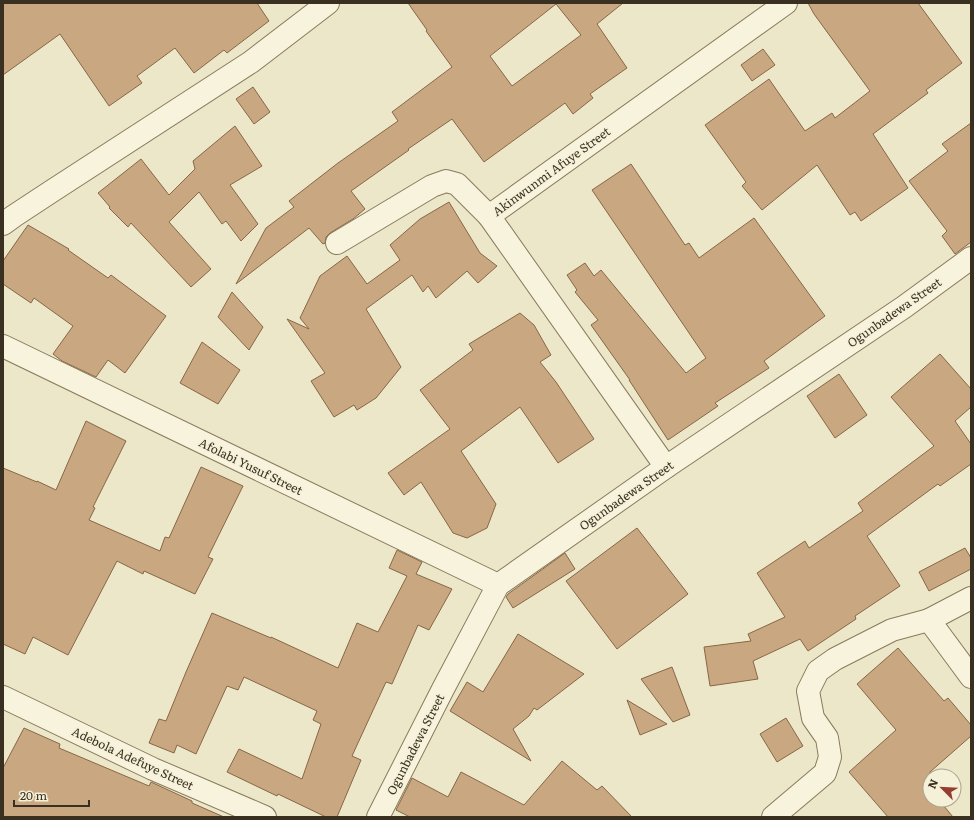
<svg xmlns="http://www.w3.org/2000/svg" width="974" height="820" font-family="Literata,serif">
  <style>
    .building { fill: #c9a881; stroke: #876745; fill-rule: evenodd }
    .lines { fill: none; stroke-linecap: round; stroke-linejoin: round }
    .minor-casing { stroke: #897a5e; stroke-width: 24 }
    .minor { stroke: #f8f3dc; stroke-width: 22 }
    .labels { text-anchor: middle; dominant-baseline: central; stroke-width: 3; stroke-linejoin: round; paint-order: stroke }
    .street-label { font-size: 12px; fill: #3a3021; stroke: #f5f0d8 }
  </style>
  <rect width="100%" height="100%" fill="#ede7c9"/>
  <g class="building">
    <path d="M 3,3 L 257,3 L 269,21 L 227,53 L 224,50 L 194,73 L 175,48 L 137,76 L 142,83 L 109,106 L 60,34 L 3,75 Z"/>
    <path d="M 408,3 L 623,3 L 597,24 L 627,68 L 590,94 L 593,98 L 573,114 L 565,103 L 484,162 L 452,119 L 408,149 L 409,150 L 351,191 L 365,209 L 353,219 L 330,233 L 326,237 L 325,243 L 323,244 L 309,228 L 236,284 L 266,228 L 294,207 L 289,201 L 338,163 L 398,121 L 392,112 L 452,67 L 426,31 L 427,30 ZM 556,4 L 581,35 L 512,86 L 490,56 Z"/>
    <path d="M 808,3 L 918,3 L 962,63 L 926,90 L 928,93 L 873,134 L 908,188 L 861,221 L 855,212 L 850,215 L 817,165 L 762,210 L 742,186 L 746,182 L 705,125 L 769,79 L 805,131 L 832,113 L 835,118 L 870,91 L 814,14 Z"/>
    <path d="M 763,49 L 775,65 L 752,81 L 741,65 Z"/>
    <path d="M 253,87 L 270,112 L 254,124 L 236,99 Z"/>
    <path d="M 971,123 L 971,242 L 955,254 L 942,236 L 947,231 L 909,181 L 948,151 L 942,144 Z"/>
    <path d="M 235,126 L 262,166 L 230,185 L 258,224 L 241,241 L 226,221 L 222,224 L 199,192 L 169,222 L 211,269 L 191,287 L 131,223 L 128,227 L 109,208 L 110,207 L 98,193 L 141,159 L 169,195 L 195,169 L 193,161 Z"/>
    <path d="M 631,164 L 685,245 L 689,243 L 699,258 L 754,218 L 825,316 L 764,361 L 769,368 L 715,403 L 718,406 L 668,440 L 629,380 L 630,380 L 591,325 L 598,320 L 575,292 L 577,290 L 567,275 L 585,263 L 594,276 L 601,270 L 686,373 L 706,358 L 592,190 Z"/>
    <path d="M 449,202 L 480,253 L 497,266 L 478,283 L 467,271 L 436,298 L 428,286 L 423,292 L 412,275 L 366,309 L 401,367 L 376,398 L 357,410 L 354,405 L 334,417 L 311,381 L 325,373 L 287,319 L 309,329 L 300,318 L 320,276 L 347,256 L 367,284 L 400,260 L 390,245 L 420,219 Z"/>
    <path d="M 28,225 L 69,249 L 68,250 L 108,278 L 111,275 L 166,316 L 125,373 L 108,360 L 96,377 L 62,361 L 53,354 L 73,326 L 34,298 L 31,303 L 3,284 L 3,261 Z"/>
    <path d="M 232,292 L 263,327 L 249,350 L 218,317 Z"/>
    <path d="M 520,313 L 534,325 L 551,355 L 540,362 L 556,382 L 594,439 L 558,463 L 520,407 L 461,451 L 496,504 L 487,528 L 467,538 L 453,533 L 421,482 L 404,495 L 388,473 L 450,429 L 420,390 L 473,350 L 469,344 Z"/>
    <path d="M 202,342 L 240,370 L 218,404 L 180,383 Z"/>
    <path d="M 940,354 L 971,389 L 971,407 L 955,421 L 971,444 L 971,464 L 940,486 L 938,484 L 867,536 L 900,586 L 855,616 L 856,619 L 808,651 L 800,639 L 753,661 L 758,679 L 710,686 L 704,647 L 751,641 L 748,634 L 785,617 L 757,573 L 805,541 L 809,548 L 863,511 L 858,503 L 934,446 L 891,397 Z"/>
    <path d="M 839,374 L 867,415 L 835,438 L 807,396 Z"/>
    <path d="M 86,421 L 126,441 L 93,507 L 95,508 L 89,520 L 160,551 L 165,537 L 169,538 L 201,467 L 243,486 L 208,557 L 213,559 L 195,594 L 144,571 L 143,574 L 117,561 L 68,655 L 33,637 L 25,654 L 3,644 L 3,468 L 37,482 L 37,481 L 56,490 Z"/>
    <path d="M 637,528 L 688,594 L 617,649 L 566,581 Z"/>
    <path d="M 965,548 L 971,558 L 971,569 L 929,591 L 919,572 Z"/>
    <path d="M 397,550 L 422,562 L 416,574 L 452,589 L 429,630 L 418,625 L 392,684 L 386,682 L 352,756 L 361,760 L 337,817 L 326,817 L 278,794 L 277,796 L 227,772 L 239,749 L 302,779 L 321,724 L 313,720 L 317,711 L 244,677 L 238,690 L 227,686 L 196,754 L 177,745 L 174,753 L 149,743 L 159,719 L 166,721 L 186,672 L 212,613 L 271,638 L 271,637 L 338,668 L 357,623 L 378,632 L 407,576 L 389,568 Z"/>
    <path d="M 565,553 L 575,569 L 513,608 L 506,597 L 508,594 Z"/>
    <path d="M 518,634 L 584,674 L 537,710 L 534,708 L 529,716 L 513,729 L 531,761 L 450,711 L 467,682 L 483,692 Z"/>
    <path d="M 898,648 L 944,701 L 948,698 L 971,725 L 971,736 L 930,772 L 930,800 L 939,800 L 953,817 L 888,817 L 849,772 L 896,730 L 857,684 Z"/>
    <path d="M 672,667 L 690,715 L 673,722 L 641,679 Z"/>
    <path d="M 627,700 L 667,724 L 640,735 Z"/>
    <path d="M 786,718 L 803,746 L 777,762 L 760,734 Z"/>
    <path d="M 24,728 L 60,744 L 59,748 L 149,786 L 151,782 L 192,801 L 192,803 L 224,817 L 3,817 L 3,768 Z"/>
    <path d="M 562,761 L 597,790 L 602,786 L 632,817 L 410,817 L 396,810 L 412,778 L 448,797 L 461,772 L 524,805 Z"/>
  </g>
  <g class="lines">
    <defs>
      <g id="minor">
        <path d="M 3,224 L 14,216 L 52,191 L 251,62 L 328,3"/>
        <path d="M 337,243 L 432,186 L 446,181 L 457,184 L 489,216"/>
        <path d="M 3,346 L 498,585"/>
        <path d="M 666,467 L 489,216 L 786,3"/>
        <path d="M 929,620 L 971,677"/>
        <path d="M 3,697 L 153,769 L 265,817"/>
        <path d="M 378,817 L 443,689 L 498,585 L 666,467 L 904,307 L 971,258"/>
        <path d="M 773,817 L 825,773 L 830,757 L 827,738 L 813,718 L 808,691 L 818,671 L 835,659 L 892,630 L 929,620 L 971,598"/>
      </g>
    </defs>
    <use href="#minor" class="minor-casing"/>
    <use href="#minor" class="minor"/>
  </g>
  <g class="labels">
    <g class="street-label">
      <text transform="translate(551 171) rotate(-36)">Akinwunmi Afuye Street</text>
      <text transform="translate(894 312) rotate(-35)">Ogunbadewa Street</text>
      <text transform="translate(251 466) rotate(26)">Afolabi Yusuf Street</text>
      <text transform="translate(626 495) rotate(-35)">Ogunbadewa Street</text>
      <text transform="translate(415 744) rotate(-63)">Ogunbadewa Street</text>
      <text transform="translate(133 758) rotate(25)">Adebola Adefuye Street</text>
    </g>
  </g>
  <rect width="974" height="820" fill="none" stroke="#3a3021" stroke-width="8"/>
  <g transform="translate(942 788) rotate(294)"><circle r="19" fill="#f5f0d8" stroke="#aaa38f"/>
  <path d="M0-3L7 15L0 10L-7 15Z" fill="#953d31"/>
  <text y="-6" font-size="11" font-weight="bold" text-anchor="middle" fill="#3a3021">N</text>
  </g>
  <path d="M14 800v6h75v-6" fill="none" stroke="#3a3021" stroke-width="2"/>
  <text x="20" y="800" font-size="12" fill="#3a3021" stroke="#f5f0d8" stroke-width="3" paint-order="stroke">20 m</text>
</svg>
